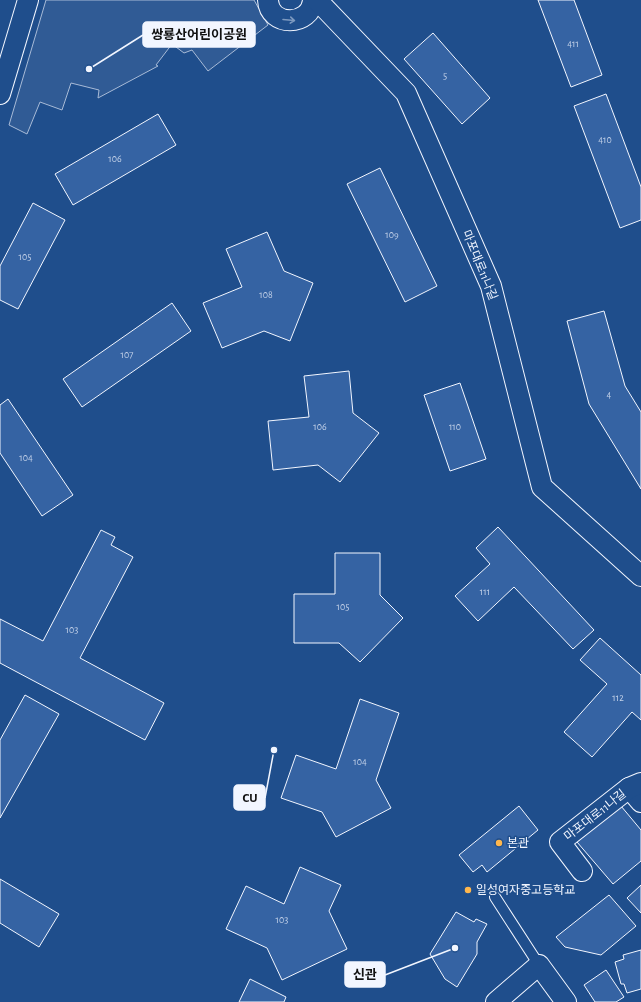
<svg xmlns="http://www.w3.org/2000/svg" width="641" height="1002" font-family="'Alegreya Sans','Noto Sans KR',sans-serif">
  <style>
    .green { fill: #305b95; stroke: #a8bbd7 }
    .building { fill: #3563a3; stroke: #f2f6ff }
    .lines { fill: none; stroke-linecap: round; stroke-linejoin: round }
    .service-casing { stroke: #f2f6ff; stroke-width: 12 }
    .minor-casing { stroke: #f2f6ff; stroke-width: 22 }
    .service { stroke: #1f4e8c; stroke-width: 10 }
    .minor { stroke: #1f4e8c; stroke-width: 20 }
    .oneway { stroke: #7e9ac0 }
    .poi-dot { fill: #ffb74d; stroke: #1f4e8c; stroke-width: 1.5 }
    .labels { text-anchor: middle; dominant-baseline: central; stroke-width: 3; stroke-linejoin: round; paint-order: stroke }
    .number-label { font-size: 10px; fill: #c3d1e8 }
    .street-label { font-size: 12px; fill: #f2f6ff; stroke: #1f4e8c }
    .poi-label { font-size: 12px; fill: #f2f6ff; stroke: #1f4e8c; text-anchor: start }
    .leader { fill: none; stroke: #f2f6ff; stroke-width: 1.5 }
    .callout-dot { fill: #f2f6ff; stroke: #1f4e8c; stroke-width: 1.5 }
    .callout { fill: #f2f6ff; stroke: #f2f6ff; stroke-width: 1.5 }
    .callout-label { font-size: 13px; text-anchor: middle; font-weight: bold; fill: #111 }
  </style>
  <rect width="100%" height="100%" fill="#1f4e8c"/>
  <path class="green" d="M 46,0 L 254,0 L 268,25 L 208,71 L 192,50 L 184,53 L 172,44 L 156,65 L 158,66 L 98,98 L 99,90 L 71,83 L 62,110 L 40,102 L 27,134 L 9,125 Z"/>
  <g class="building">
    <path d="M 538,0 L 574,0 L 602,75 L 571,87 Z"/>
    <path d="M 433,33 L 490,98 L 462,124 L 404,59 Z"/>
    <path d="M 606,94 L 641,187 L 641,220 L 620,228 L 574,106 Z"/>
    <path d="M 158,114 L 176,145 L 73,205 L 55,174 Z"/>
    <path d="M 380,168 L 437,286 L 405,302 L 347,184 Z"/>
    <path d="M 33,203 L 65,220 L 18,309 L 0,300 L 0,266 Z"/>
    <path d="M 267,232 L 284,271 L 313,283 L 290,341 L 264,331 L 222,348 L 203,303 L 242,287 L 226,249 Z"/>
    <path d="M 172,303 L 191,331 L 82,407 L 63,379 Z"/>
    <path d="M 604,311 L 625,386 L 641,412 L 641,489 L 589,404 L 567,321 Z"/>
    <path d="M 349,371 L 353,413 L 379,433 L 340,482 L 318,465 L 273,470 L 268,421 L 309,417 L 304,376 Z"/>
    <path d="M 460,383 L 486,459 L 450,471 L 424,395 Z"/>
    <path d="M 8,399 L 73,495 L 42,516 L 0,453 L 0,405 Z"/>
    <path d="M 498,527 L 594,630 L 573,649 L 514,587 L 478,621 L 455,596 L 490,564 L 476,548 Z"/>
    <path d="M 101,530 L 115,537 L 111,545 L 133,557 L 80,658 L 164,703 L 145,740 L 0,663 L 0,619 L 43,641 Z"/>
    <path d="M 335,553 L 380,553 L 380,595 L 403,618 L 360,662 L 339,643 L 294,643 L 294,594 L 335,594 Z"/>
    <path d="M 600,638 L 641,675 L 641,720 L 632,712 L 592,757 L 564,732 L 607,684 L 580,660 Z"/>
    <path d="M 25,695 L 59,714 L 0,818 L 0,740 Z"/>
    <path d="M 360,699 L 399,713 L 376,780 L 391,808 L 336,837 L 322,812 L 281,798 L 296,755 L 336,769 Z"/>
    <path d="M 519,806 L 538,830 L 487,872 L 482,865 L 473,872 L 459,855 Z"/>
    <path d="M 621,806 L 641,830 L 641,861 L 613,884 L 577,842 Z"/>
    <path d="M 300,867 L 341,885 L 329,911 L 347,949 L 282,980 L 267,948 L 226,929 L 246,886 L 284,904 Z"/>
    <path d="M 0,879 L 59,914 L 39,947 L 0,923 Z"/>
    <path d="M 641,885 L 641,913 L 627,898 Z"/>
    <path d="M 609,895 L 636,926 L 601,955 L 565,947 L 556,937 Z"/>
    <path d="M 456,912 L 474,922 L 476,919 L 487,924 L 477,942 L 477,954 L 457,987 L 445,979 L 430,954 Z"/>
    <path d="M 641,950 L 641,989 L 627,993 L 624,984 L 621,984 L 615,962 L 624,959 L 623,955 Z"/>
    <path d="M 606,970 L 624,997 L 616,1002 L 595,1002 L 584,985 Z"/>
    <path d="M 250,979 L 286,997 L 284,1002 L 239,1002 Z"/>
  </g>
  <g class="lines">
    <defs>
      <path id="service" d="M 495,897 L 539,965"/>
      <g id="minor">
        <path d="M 268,0 C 269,27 311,27 313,0"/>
        <path d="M 317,0 L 406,93 L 491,286 L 542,487 L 641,576"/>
        <path d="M 0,94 L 28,0"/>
        <path d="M 629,788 L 641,802"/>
        <path d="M 582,871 L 560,842 L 629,788 L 641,783"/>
        <path d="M 496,1002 L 539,965 L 566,1002"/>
      </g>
    </defs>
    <use href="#service" class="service-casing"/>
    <use href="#minor" class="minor-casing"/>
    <use href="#service" class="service"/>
    <use href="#minor" class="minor"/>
  </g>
  <defs><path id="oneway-shaft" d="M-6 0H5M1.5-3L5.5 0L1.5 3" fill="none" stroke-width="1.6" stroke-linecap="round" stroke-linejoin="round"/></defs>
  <use class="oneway" href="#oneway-shaft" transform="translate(289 20) rotate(5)"/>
  <g class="poi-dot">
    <circle cx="499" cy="843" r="4"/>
    <circle cx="468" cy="890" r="4"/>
  </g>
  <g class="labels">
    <g class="number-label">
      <text x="573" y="44">411</text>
      <text x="445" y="76">5</text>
      <text x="605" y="140">410</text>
      <text x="115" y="159">106</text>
      <text x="392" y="235">109</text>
      <text x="25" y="257">105</text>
      <text x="266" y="295">108</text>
      <text x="127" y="355">107</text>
      <text x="609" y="395">4</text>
      <text x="320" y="427">106</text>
      <text x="455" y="427">110</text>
      <text x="26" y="458">104</text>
      <text x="485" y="592">111</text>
      <text x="343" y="607">105</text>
      <text x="72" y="630">103</text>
      <text x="618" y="698">112</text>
      <text x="360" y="762">104</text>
      <text x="282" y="920">103</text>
    </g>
    <g class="street-label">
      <text transform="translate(480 265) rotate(68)">마포대로11나길</text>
      <text transform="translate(595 815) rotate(-38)">마포대로11나길</text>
    </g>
    <g class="poi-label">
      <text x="507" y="843">본관</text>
      <text x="476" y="890">일성여자중고등학교</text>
    </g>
  </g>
  <path class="leader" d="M89 69L143 35M274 750L265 798M455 948L385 975"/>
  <g class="callout-dot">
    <circle cx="89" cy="69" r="4"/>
    <circle cx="274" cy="750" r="4"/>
    <circle cx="455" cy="948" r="4"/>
  </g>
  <g class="callout">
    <rect x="143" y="22" width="112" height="25" rx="4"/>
    <rect x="234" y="785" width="31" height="25" rx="4"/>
    <rect x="345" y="962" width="40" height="25" rx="4"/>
  </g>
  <g class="callout-label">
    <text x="199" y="39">쌍룡산어린이공원</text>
    <text x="250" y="802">CU</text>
    <text x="365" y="979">신관</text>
  </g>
</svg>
